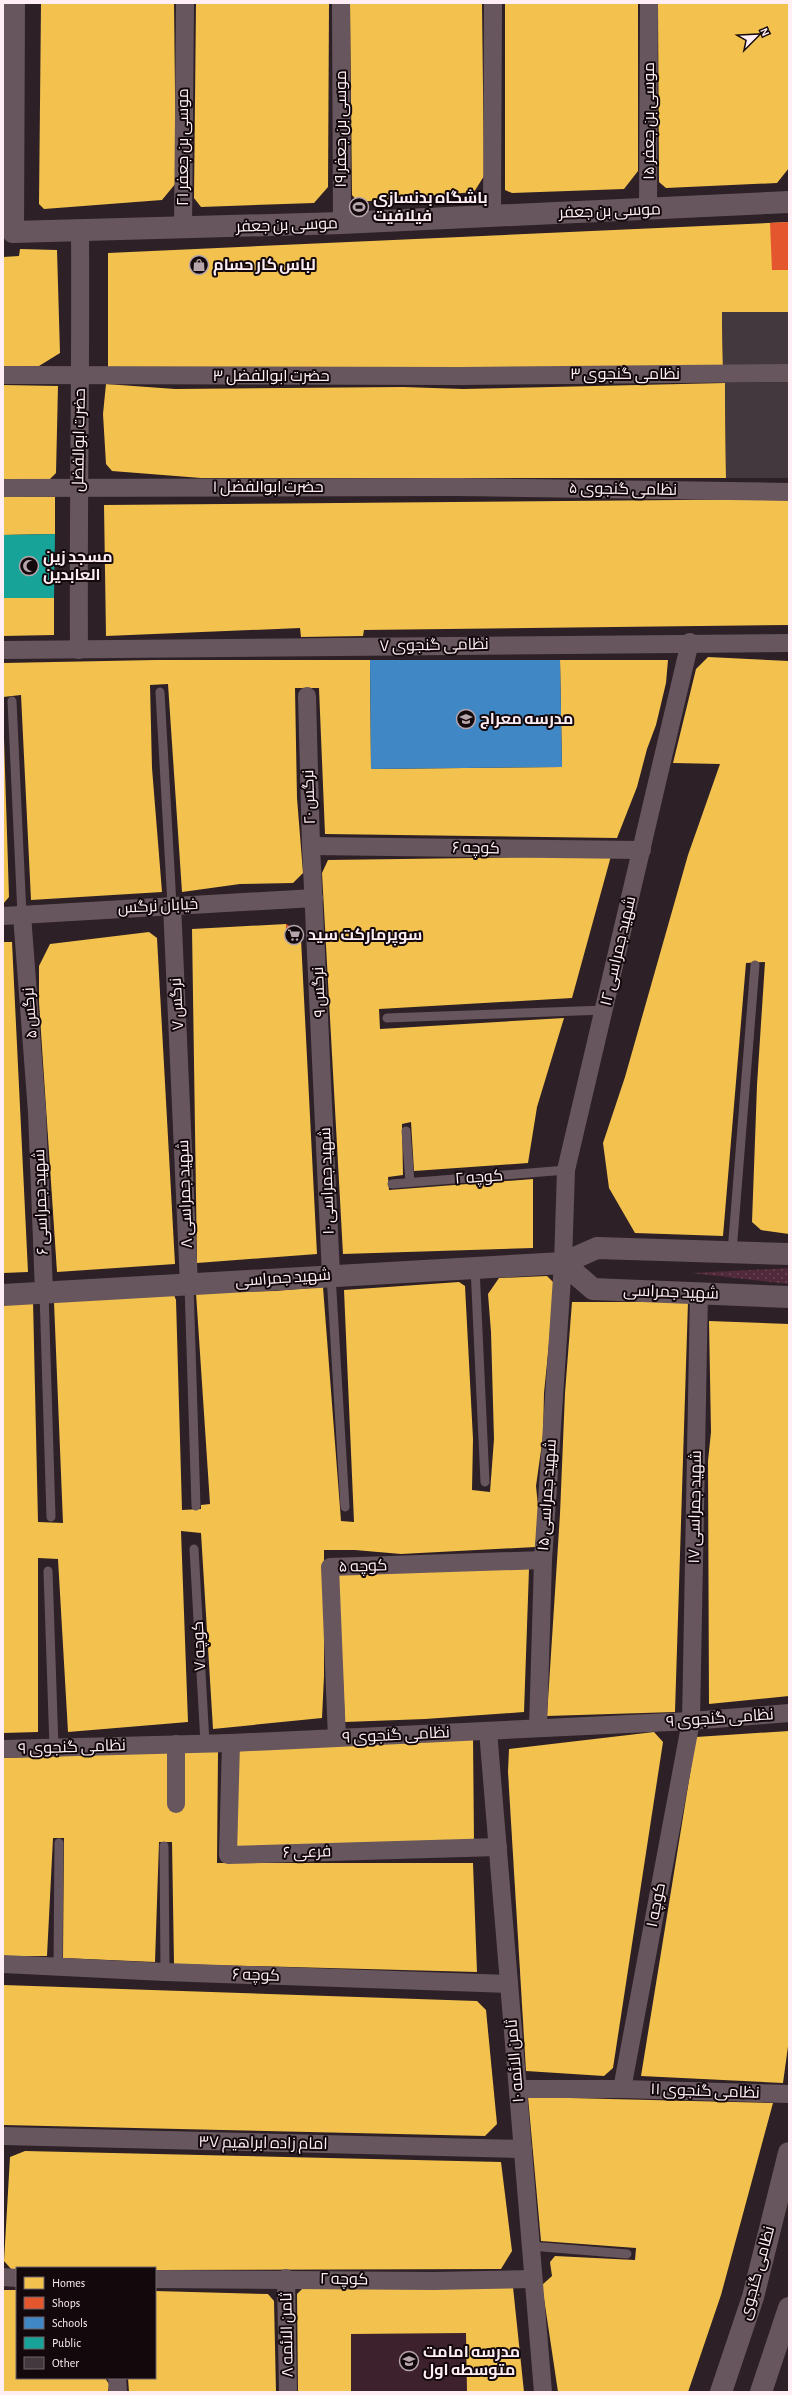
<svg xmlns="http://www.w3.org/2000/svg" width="792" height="2395" font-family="'Alegreya Sans',Cairo,sans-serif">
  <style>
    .built { fill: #3d222e }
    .grass { fill: url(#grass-dots) }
    .homes { fill: #f2c14e }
    .shops { fill: #e4572e }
    .schools { fill: #3f88c5 }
    .public { fill: #17a398 }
    .building { fill: #43383d }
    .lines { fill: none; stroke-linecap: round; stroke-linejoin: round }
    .service { stroke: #68565e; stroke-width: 9 }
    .minor { stroke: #68565e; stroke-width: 18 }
    .tertiary { stroke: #68565e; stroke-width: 22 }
    .labels { text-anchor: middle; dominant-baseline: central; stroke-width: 4; stroke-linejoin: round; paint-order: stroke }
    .street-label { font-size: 16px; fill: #ffeef4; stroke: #13090d }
    .poi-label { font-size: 16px; font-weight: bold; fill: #ffeef4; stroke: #13090d; text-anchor: start }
  </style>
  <defs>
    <pattern id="grass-dots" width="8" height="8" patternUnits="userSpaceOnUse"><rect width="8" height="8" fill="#50293b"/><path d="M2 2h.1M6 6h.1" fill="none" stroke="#6a4858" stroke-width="1.8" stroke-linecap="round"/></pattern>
  </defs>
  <rect width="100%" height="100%" fill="#2d2026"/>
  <path class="built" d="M 466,2333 L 467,2392 L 351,2392 L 351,2334 Z"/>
  <path class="grass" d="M 789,1268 L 789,1284 L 691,1273 Z"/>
  <g class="homes">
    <path d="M 41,3 L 174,3 L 176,183 L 162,200 L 44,209 L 39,204 Z"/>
    <path d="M 196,3 L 329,3 L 328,187 L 314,203 L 201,207 L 194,198 Z"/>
    <path d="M 350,3 L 482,3 L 484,176 L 474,192 L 358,202 L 352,195 Z"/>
    <path d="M 505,3 L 638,3 L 638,171 L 624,189 L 512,193 L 505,190 Z"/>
    <path d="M 658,3 L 789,3 L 789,168 L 777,183 L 666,188 L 659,182 Z"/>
    <path d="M 789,222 L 789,312 L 722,312 L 723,370 L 108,367 L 108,253 Z"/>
    <path d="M 20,249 L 57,250 L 60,353 L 39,366 L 3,366 L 3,257 L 19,256 Z"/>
    <path d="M 725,383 L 726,478 L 201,478 L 112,471 L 106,464 L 103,414 L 106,384 L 175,389 L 403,387 L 463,389 Z"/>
    <path d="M 3,385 L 58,386 L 56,473 L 49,480 L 3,480 Z"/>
    <path d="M 3,497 L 55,497 L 55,534 L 3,535 Z"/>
    <path d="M 789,499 L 789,625 L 364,630 L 363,636 L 301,637 L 300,628 L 106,636 L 104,505 Z"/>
    <path d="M 3,598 L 54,598 L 54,635 L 3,636 Z"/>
    <path d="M 708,657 L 789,661 L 789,1234 L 761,1230 L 752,1222 L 757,1085 L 765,962 L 746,963 L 723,1236 L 635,1233 L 609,1188 L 603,1143 L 625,1077 L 688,855 L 720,764 L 673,763 L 696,669 Z"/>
    <path d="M 156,660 L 370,660 L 371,769 L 562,767 L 560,660 L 668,660 L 666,683 L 656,725 L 647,749 L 637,787 L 617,838 L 325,834 L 319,688 L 295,688 L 297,798 L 303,873 L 293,883 L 240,884 L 182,892 L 168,684 L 150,685 L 152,768 L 162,892 L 31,900 L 21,695 L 3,697 L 3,663 Z"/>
    <path d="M 3,707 L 9,897 L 3,904 Z"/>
    <path d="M 611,856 L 572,998 L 379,1009 L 380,1029 L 564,1018 L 537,1107 L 528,1163 L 414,1171 L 411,1122 L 402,1124 L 403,1175 L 388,1177 L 389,1190 L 533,1179 L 533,1248 L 343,1254 L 322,873 L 328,860 Z"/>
    <path d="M 286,924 L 287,940 L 301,939 L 317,1254 L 197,1263 L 192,929 Z"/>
    <path d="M 149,932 L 157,938 L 175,1264 L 57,1272 L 39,1002 L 39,966 L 50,944 Z"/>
    <path d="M 3,942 L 12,942 L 28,1272 L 3,1273 Z"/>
    <path d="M 547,1276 L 555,1284 L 544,1393 L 543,1436 L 536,1486 L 539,1517 L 535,1547 L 401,1554 L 355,1550 L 324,1550 L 324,1676 L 322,1718 L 213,1729 L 201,1533 L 181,1531 L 188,1722 L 68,1732 L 58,1559 L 38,1558 L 38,1732 L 3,1733 L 3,1303 L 33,1300 L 38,1522 L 63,1523 L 54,1302 L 174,1295 L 176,1300 L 182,1510 L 201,1509 L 201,1505 L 210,1504 L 196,1293 L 275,1291 L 323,1287 L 341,1521 L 354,1522 L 344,1290 L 459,1282 L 465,1286 L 473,1439 L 472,1490 L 490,1492 L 494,1439 L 491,1332 L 488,1294 L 499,1278 Z"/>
    <path d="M 572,1302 L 688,1302 L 675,1712 L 547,1716 L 560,1514 L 565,1393 Z"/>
    <path d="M 709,1321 L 789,1324 L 789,1696 L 709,1704 L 708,1461 L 711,1432 Z"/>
    <path d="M 529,1569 L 524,1712 L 425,1719 L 345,1722 L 338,1574 Z"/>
    <path d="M 789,1731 L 789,2039 L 783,2083 L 641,2076 L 696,1737 Z"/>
    <path d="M 654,1732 L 663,1742 L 613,2068 L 604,2076 L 526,2071 L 508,1772 L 509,1749 Z"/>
    <path d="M 473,1737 L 474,1842 L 236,1849 L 236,1749 Z"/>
    <path d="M 218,1751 L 217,1863 L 473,1863 L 477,1972 L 174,1964 L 172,1842 L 159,1842 L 155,1962 L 63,1958 L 64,1838 L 53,1838 L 47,1956 L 3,1956 L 3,1758 Z"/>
    <path d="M 3,1985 L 477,2001 L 486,2010 L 497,2124 L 485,2136 L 3,2125 Z"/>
    <path d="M 528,2097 L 773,2103 L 721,2295 L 688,2392 L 558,2392 L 542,2285 L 552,2276 L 550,2262 L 555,2256 L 635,2260 L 636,2248 L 541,2241 Z"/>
    <path d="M 25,2151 L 501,2162 L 512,2251 L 501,2269 L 155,2270 L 155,2268 L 17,2268 L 17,2270 L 12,2270 L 4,2261 L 10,2157 Z"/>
    <path d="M 513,2287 L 524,2392 L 467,2392 L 466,2333 L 351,2334 L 351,2392 L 298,2392 L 297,2294 L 303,2288 Z"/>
    <path d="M 3,2290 L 17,2290 L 17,2378 L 105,2378 L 109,2384 L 108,2392 L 3,2392 Z"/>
    <path d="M 155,2291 L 268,2294 L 274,2301 L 276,2392 L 129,2392 L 128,2378 L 155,2378 Z"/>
  </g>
  <g class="shops">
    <path d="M 789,222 L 789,270 L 772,270 L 770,223 Z"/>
    <path d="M 286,924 L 300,932 L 301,939 L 287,940 Z"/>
  </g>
  <path class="schools" d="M 370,660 L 560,660 L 562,767 L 371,769 Z"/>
  <path class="public" d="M 55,534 L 54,598 L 3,598 L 3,535 Z"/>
  <g class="building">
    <path d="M 722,312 L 789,312 L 789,372 L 723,370 Z"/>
    <path d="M 789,382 L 789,478 L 726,478 L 725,383 Z"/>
  </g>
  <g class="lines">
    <g class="service">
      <path d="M 160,692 L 172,905"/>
      <path d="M 12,701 L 22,915"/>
      <path d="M 387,1018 L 605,1010"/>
      <path d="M 406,1131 L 410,1182"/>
      <path d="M 392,1184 L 566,1170"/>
      <path d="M 732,1252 L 755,965"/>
      <path d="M 475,1267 L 485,1482"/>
      <path d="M 331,1275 L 345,1507"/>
      <path d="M 189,1285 L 196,1506"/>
      <path d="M 44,1292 L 51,1517"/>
      <path d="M 194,1549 L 205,1743"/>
      <path d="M 48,1571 L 54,1748"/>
      <path d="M 164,1846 L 165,1972"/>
      <path d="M 58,1966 L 59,1843"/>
      <path d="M 531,2246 L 627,2254"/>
    </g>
    <g class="minor">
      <path d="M 341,3 L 342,223"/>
      <path d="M 648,210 L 649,3"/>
      <path d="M 492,216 L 493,3"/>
      <path d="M 183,229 L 185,3"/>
      <path d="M 3,375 L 461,376 L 789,373"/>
      <path d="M 3,488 L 458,487 L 789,492"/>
      <path d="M 3,650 L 789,643"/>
      <path d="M 79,650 C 78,510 81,371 80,231"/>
      <path d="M 307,696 L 311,846 L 331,1275"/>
      <path d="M 311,846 L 642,850"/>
      <path d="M 172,905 L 189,1285"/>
      <path d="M 22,915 L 37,1112 L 44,1292"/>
      <path d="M 3,916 L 314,898"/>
      <path d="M 538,1728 L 543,1560 L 563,1263 L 566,1170 L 690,642"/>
      <path d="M 488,1731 L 543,2392"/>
      <path d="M 337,1738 L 330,1567 L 543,1560"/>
      <path d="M 231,1743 L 228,1855 L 498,1847"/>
      <path d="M 176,1744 L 176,1804"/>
      <path d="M 3,1749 L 231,1743 L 691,1721 L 789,1713"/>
      <path d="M 3,1964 L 165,1972 L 509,1984"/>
      <path d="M 518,2089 L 622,2089 L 789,2094"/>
      <path d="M 622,2089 L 691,1721 L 699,1292"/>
      <path d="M 3,2136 L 523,2149"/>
      <path d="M 3,2277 L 17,2278"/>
      <path d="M 286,2278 L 288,2392"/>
      <path d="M 155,2279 L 434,2281 L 533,2279"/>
      <path d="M 117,2378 L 118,2392"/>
    </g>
    <g class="tertiary">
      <path d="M 14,3 L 13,232 L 342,223 L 789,202"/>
      <path d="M 563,1263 L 593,1289 L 789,1297"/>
      <path d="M 3,1295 L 563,1263 L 597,1248 L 789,1254"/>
      <path d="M 721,2392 L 753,2297 L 789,2153"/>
      <path d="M 761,2392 L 789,2308"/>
    </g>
  </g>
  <defs>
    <symbol id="stadium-ring" viewBox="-11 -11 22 22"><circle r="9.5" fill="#13090d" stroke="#b6a6ac" stroke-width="1.5"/><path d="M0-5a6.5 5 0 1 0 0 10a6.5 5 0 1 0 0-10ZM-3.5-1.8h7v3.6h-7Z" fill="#b6a6ac"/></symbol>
    <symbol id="shop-ring" viewBox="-11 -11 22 22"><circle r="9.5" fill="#13090d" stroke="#b6a6ac" stroke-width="1.5"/><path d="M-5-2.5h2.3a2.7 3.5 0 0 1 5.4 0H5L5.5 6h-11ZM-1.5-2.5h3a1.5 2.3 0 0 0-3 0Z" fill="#b6a6ac"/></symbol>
    <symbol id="mosque-ring" viewBox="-11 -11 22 22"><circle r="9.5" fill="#13090d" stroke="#b6a6ac" stroke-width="1.5"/><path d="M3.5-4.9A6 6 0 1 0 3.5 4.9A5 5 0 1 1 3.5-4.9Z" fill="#b6a6ac"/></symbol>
    <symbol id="school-ring" viewBox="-11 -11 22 22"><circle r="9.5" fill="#13090d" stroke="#b6a6ac" stroke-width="1.5"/><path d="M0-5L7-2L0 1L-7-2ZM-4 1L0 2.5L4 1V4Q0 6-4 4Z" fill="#b6a6ac"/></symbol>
    <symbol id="supermarket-ring" viewBox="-11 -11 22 22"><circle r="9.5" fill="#13090d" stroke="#b6a6ac" stroke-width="1.5"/><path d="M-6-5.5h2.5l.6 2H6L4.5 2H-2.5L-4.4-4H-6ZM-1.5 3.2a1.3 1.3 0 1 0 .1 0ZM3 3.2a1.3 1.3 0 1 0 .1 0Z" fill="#b6a6ac"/></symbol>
  </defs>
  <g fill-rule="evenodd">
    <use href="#stadium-ring" x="348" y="196" width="22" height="22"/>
    <use href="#shop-ring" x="188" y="254" width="22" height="22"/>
    <use href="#mosque-ring" x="18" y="555" width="22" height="22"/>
    <use href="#school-ring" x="455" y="708" width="22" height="22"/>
    <use href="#supermarket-ring" x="283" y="924" width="22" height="22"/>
    <use href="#school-ring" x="398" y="2350" width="22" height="22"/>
  </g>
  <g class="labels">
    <g class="street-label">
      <text transform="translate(649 121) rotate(-90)">موسی بن جعفر ۱۵</text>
      <text transform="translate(341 129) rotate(-90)">موسی بن جعفر ۱۹</text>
      <text transform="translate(183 147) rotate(-90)">موسی بن جعفر ۲۱</text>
      <text transform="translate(610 211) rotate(-2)">موسی بن جعفر</text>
      <text transform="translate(287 225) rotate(-2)">موسی بن جعفر</text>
      <text x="625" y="374">نظامی گنجوی ۳</text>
      <text x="271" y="376">حضرت ابوالفضل ۳</text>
      <text transform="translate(79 440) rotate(-89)">حضرت ابوالفضل</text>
      <text x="268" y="487">حضرت ابوالفضل ۱</text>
      <text transform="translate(623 489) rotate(1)">نظامی گنجوی ۵</text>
      <text transform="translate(434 645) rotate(-1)">نظامی گنجوی ۷</text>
      <text transform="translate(309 797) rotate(-92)">نرگس ۲۰</text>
      <text transform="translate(476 848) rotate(1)">کوچه ۶</text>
      <text transform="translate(158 906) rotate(-3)">خیابان نرگس</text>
      <text transform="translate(618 951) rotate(-77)">شهید جمراسی ۱۲</text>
      <text transform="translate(319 992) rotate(-93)">نرگس ۹</text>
      <text transform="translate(177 1004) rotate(-93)">نرگس ۷</text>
      <text transform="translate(30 1013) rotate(-94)">نرگس ۵</text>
      <text transform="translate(479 1177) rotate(-4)">کوچه ۲</text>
      <text transform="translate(327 1181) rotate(-92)">شهید جمراسی ۱۰</text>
      <text transform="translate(185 1194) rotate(-92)">شهید جمراسی ۸</text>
      <text transform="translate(41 1202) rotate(-92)">شهید جمراسی ۶</text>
      <text transform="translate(283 1278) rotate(-4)">شهید جمراسی</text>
      <text transform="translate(671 1292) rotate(2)">شهید جمراسی</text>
      <text transform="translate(547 1495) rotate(-86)">شهید جمراسی ۱۵</text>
      <text transform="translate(695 1507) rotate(-89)">شهید جمراسی ۱۷</text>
      <text transform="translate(363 1566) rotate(-2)">کوچه ۵</text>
      <text transform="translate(199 1646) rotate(-93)">کوچه ۷</text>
      <text transform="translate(720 1718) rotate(-4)">نظامی گنجوی ۹</text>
      <text transform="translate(396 1735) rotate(-3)">نظامی گنجوی ۹</text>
      <text transform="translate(72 1747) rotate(-2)">نظامی گنجوی ۹</text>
      <text transform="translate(307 1852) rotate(-2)">فرعی ۶</text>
      <text transform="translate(656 1905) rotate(-79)">کوچه ۱</text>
      <text transform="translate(256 1975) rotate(2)">کوچه ۶</text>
      <text transform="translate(515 2061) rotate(-95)">ثامن الائمه ۱۰</text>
      <text transform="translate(705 2091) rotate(2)">نظامی گنجوی ۱۱</text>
      <text transform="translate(263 2143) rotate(1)">امام زاده ابراهیم ۳۷</text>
      <text transform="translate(757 2273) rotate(-75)">نظامی گنجوی</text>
      <text transform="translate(344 2279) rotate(1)">کوچه ۲</text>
      <text transform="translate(287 2335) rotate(-91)">ثامن الائمه ۸</text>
    </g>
    <g class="poi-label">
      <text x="373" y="198">باشگاه بدنسازی<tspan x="373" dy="18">فیلافیت</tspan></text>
      <text x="213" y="265">لباس کار حسام</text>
      <text x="43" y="557">مسجد زین<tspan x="43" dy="18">العابدین</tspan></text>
      <text x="480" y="719">مدرسه معراج</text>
      <text x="308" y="935">سوپرمارکت سید</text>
      <text x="423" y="2352">مدرسه امامت<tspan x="423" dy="18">متوسطه اول</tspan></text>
    </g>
  </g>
  <rect width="792" height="2395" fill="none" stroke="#ffeef4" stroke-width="8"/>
  <rect x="16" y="2267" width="140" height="112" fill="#13090d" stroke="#716569"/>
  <rect x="24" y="2277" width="20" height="12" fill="#f2c14e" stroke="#716569"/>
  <text x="52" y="2287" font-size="12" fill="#ffeef4">Homes</text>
  <rect x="24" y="2297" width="20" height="12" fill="#e4572e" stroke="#716569"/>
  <text x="52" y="2307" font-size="12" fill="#ffeef4">Shops</text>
  <rect x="24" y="2317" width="20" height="12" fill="#3f88c5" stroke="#716569"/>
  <text x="52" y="2327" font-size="12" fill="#ffeef4">Schools</text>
  <rect x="24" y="2337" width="20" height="12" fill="#17a398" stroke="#716569"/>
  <text x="52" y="2347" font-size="12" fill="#ffeef4">Public</text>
  <rect x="24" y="2357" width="20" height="12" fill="#43383d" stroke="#716569"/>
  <text x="52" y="2367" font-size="12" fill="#ffeef4">Other</text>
  <g transform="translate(756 36) rotate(66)" stroke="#13090d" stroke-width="3" paint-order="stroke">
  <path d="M0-3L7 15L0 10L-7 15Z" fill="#ffeef4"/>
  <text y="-6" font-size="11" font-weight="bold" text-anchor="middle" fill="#ffeef4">N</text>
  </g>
</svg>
